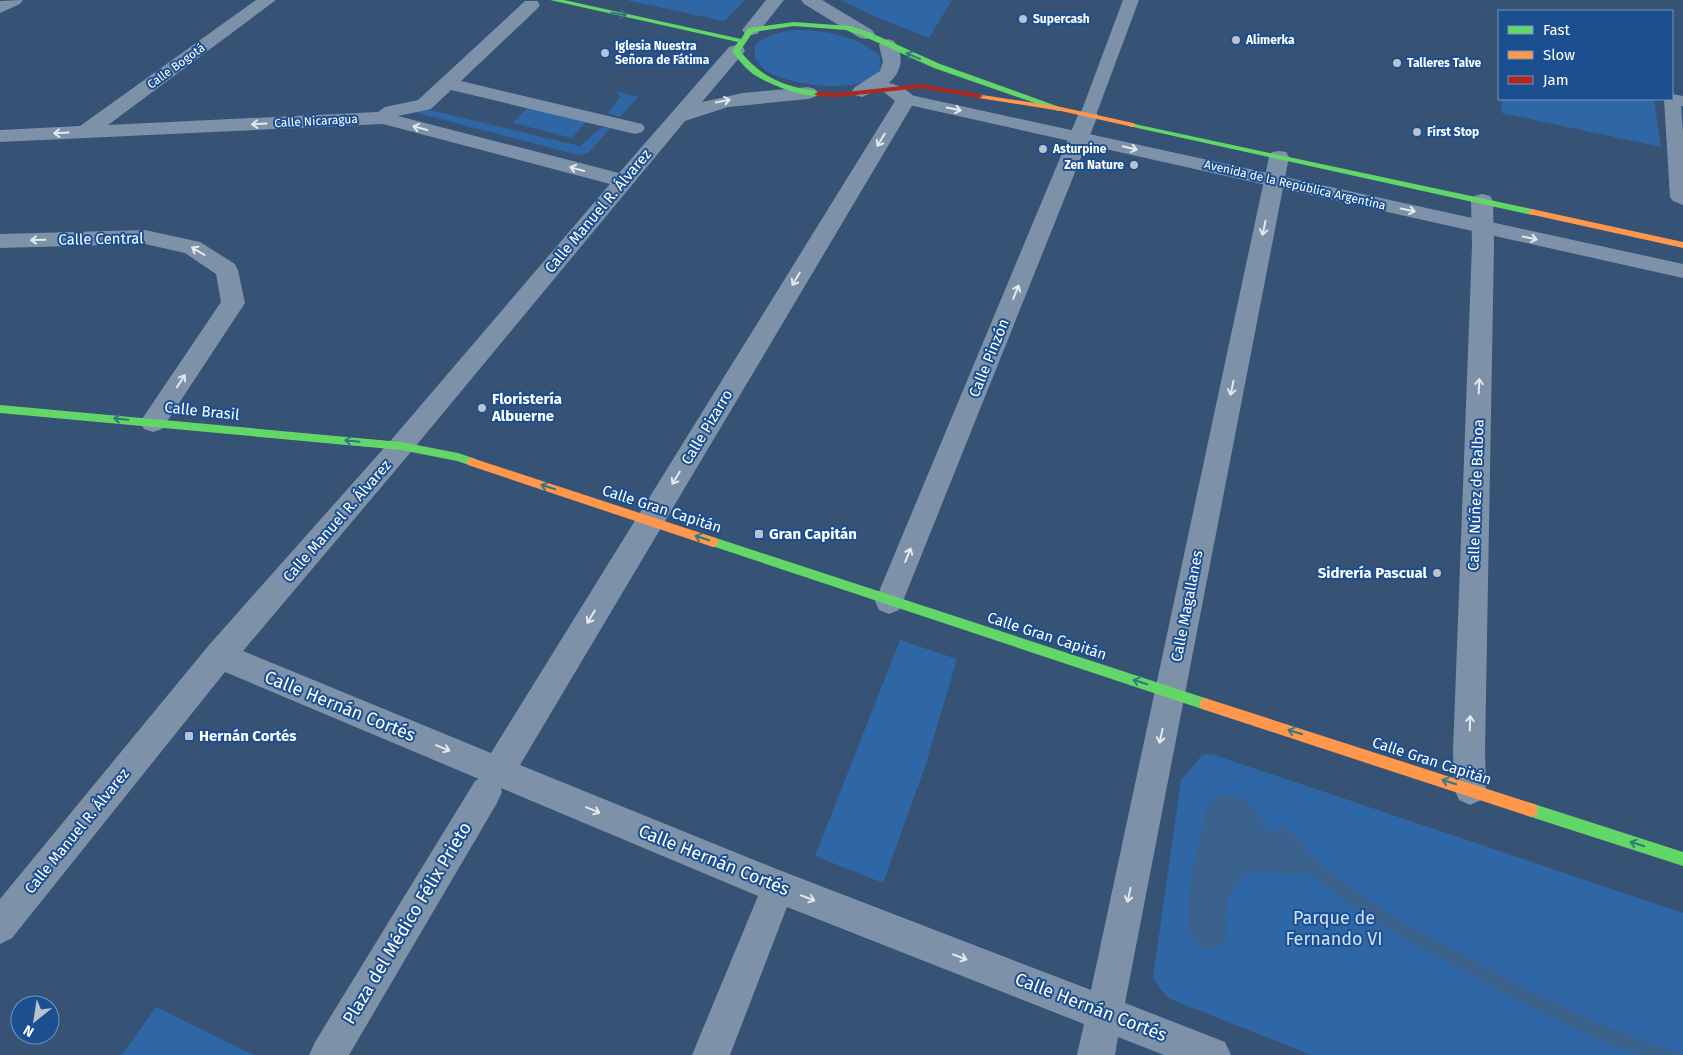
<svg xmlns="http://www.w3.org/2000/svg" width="1683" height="1055" font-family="'Fira Sans',sans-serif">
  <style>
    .green { fill: #2f66a5 }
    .water { fill: #3b618d }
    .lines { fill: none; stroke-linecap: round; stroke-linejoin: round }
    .lane { fill: #7d92a8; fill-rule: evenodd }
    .street { fill: #7d92a8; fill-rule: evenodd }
    .fast { fill: #63d668; fill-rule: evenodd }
    .slow { fill: #ff974d; fill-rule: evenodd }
    .jam { fill: #b3261e; fill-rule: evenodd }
    .oneway { stroke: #317883 }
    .oneway2 { stroke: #e5e9ee }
    .poi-dot { fill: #b9c2ce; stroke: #1b4f8f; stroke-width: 2 }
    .labels { text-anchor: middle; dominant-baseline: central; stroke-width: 4; stroke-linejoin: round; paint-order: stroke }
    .far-poi-label { font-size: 12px; font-weight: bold; fill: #fff; stroke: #1b4f8f; text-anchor: start }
    .far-street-label { font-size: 12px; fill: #fff; stroke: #1b4f8f }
    .street-label { font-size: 15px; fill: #fff; stroke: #1b4f8f }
    .poi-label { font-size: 15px; font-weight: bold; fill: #fff; stroke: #1b4f8f; text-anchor: start }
    .near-street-label { font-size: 18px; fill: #fff; stroke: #1b4f8f }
    .near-park-label { font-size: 18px; fill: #cfe3fa; stroke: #1b4f8f }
  </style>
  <rect width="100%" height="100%" fill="#365274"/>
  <g class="green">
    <path d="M 626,0 L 745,0 L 727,19 L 723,21 Z"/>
    <path d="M 840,0 L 952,0 L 929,38 L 876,17 Z"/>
    <path d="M 793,30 C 825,30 855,35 880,56 L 881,70 C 877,73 873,77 869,80 C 844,92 788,85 765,70 C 761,67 758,62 755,58 L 755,45 C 766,35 778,33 793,30 Z"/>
    <path d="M 617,91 L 638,97 L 620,117 L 608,113 L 620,97 Z"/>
    <path d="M 1501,99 L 1654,99 L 1661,147 L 1502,113 Z"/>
    <path d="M 418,107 L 580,146 L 601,128 L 611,128 L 588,153 L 578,155 L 402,109 Z"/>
    <path d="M 528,107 L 586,122 L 572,138 L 513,123 Z"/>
    <path d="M 900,640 L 957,659 L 926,764 L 883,883 L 815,856 Z"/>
    <path d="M 1212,754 L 1683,913 L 1683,1055 L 1311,1055 L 1170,999 L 1161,990 L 1153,977 L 1181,780 L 1202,755 Z"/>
    <path d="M 156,1007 L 254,1055 L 122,1055 Z"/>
  </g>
  <path class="water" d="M 1223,795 C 1250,794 1257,818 1274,835 L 1284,825 L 1323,867 L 1362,896 L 1411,927 L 1529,990 L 1600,1024 L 1683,1055 L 1639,1055 L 1598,1039 L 1525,1004 L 1406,940 L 1351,906 L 1306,871 L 1298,876 C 1268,870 1236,865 1227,903 C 1225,913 1227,927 1227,938 C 1221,945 1215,953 1205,948 C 1174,935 1194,870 1198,846 C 1201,834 1203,823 1205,811 C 1209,802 1213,798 1223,795 Z"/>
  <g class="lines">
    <g class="lane">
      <path d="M 1123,0 L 1139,0 L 1096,115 L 1094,119 L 1082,119 L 1080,115 Z"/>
      <path d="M 906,94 L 1683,264 L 1683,278 L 900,103 L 898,99 L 900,95 Z"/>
      <path d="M 1672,94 L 1683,96 L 1683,106 L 1681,106 L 1683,132 L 1683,205 L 1673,201 L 1670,197 L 1664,99 L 1672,99 Z"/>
    </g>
    <g class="street">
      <path d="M 23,0 L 20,4 L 0,13 L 0,1 Z"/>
      <path d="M 256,0 L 276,0 L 108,125 L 378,112 L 385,107 L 418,100 L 525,1 L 537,1 L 540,5 L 537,9 L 461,81 L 642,124 L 645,128 L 642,132 L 635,134 L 451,90 L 431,109 L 398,116 L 619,173 L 729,47 L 736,45 L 743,47 L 745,51 L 702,102 L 743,93 L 808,87 L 815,89 L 818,93 L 815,97 L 808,99 L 728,107 L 685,121 L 410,453 L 243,651 L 491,753 L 895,101 L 880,89 L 862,97 L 855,95 L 852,91 L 855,87 L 880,71 L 883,62 L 879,45 L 882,41 L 888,39 L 894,41 C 905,56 902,71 889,83 C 899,85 910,91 916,99 L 520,765 L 779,870 L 1091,990 L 1269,157 L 1272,152 L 1279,151 L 1286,152 L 1289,157 L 1125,1003 L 1225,1042 L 1231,1055 L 1164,1055 L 1118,1037 L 1115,1055 L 1077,1055 L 1084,1024 L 787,907 L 730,1055 L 692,1055 L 758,896 L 501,788 L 502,792 L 497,803 L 349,1055 L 309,1055 L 315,1042 L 475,781 L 479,779 L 225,672 L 12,938 L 0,944 L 0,899 L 209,645 L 392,439 L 610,184 L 383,124 L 0,142 L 0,130 L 80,126 Z"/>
      <path d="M 766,0 L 784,0 L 757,34 L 751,35 L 745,34 L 742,30 Z"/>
      <path d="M 801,0 L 822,0 L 872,30 L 875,34 L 872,38 L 866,39 L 860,38 L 804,4 Z"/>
      <path d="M 1088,109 L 1095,111 L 1098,115 L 903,601 L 899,610 L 889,614 L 879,610 L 875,601 L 1078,115 L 1081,111 Z"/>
      <path d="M 1482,194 L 1490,196 L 1493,201 L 1494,246 L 1485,752 L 1486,789 L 1481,800 L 1470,805 L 1459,800 L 1454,789 L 1453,752 L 1472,246 L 1471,201 L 1474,196 Z"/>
      <path d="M 145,230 L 200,242 L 235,264 L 238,270 L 245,303 L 162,429 L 153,432 L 144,429 L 140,422 L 221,302 L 216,274 L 185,253 L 145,244 L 0,248 L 0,234 Z"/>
    </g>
    <g class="fast">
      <path d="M 550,0 L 564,0 L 741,39 L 748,28 L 794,22 L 850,26 L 869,32 L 940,64 L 1065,109 L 1058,111 L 934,68 L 863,36 L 846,30 L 794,26 L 753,32 L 740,51 C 756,71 774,82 799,88 C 807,90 816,90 822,94 C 811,102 764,82 753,74 C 745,68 738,59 732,51 L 738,42 Z"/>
      <path d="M 1130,123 L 1532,209 L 1536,212 L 1532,215 L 1133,127 L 1130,127 Z"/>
      <path d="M 0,405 L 401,442 L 458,453 L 476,459 L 477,462 L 472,466 L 457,461 L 401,450 L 0,413 Z"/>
      <path d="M 713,537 L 1205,698 L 1209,700 L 1211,704 L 1209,708 L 1205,710 L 709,545 L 707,542 L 709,539 Z"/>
      <path d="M 1531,803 L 1683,852 L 1683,866 L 1531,817 L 1526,815 L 1524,810 L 1526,805 Z"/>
    </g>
    <g class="slow">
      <path d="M 976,94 L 1061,107 L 1133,123 L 1137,125 L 1133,127 L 1061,111 L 979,98 L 975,96 Z"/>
      <path d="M 1532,209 L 1683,242 L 1683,248 L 1529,214 L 1528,212 Z"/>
      <path d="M 472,458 L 713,537 L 717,539 L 719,542 L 717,545 L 713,547 L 468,465 L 467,462 L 468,459 Z"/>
      <path d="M 1205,698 L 1531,803 L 1536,805 L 1538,810 L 1536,815 L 1531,817 L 1205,710 L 1201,708 L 1199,704 L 1201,700 Z"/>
    </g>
    <path class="jam" d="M 920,84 L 979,94 L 983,96 L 979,98 L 920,88 L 837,97 L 818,96 L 814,94 L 818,92 L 837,93 Z"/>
  </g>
  <defs><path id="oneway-shaft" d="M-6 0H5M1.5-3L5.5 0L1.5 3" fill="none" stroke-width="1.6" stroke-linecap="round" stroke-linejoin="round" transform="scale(1.25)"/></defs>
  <g class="oneway">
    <use href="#oneway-shaft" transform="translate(619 14) rotate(12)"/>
    <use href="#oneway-shaft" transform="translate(913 56) rotate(-157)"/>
    <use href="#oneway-shaft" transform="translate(121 419) rotate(-175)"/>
    <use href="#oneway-shaft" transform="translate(352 441) rotate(-174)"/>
    <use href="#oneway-shaft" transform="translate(548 487) rotate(-162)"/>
    <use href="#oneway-shaft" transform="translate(702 538) rotate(-162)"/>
    <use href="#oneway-shaft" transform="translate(1140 682) rotate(-162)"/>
    <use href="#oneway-shaft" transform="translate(1295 732) rotate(-162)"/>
    <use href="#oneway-shaft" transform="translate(1449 782) rotate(-162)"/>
    <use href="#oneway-shaft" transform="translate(1637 844) rotate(-162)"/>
  </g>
  <g class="oneway2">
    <use href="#oneway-shaft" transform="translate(723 101) rotate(-12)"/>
    <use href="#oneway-shaft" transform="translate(954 109) rotate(12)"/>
    <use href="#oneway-shaft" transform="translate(259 124) rotate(177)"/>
    <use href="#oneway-shaft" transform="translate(420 128) rotate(-165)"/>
    <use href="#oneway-shaft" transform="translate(61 133) rotate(177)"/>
    <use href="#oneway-shaft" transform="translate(881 140) rotate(121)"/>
    <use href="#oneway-shaft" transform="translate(1130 148) rotate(13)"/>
    <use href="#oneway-shaft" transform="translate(577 169) rotate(-165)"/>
    <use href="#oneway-shaft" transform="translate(1408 210) rotate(12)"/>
    <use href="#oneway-shaft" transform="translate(1264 228) rotate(102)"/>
    <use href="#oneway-shaft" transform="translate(1530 238) rotate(12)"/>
    <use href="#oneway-shaft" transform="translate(38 240) rotate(179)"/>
    <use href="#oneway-shaft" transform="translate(198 251) rotate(-149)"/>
    <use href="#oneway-shaft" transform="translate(796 279) rotate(121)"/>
    <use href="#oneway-shaft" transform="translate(1016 292) rotate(-68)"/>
    <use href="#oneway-shaft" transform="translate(181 381) rotate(-57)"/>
    <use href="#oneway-shaft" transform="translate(1479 386) rotate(-88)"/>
    <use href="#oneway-shaft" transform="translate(1232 388) rotate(102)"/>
    <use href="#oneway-shaft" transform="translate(676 478) rotate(121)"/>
    <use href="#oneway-shaft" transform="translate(908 555) rotate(-68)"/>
    <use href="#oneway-shaft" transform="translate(591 617) rotate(121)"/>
    <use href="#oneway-shaft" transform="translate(1470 723) rotate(-88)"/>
    <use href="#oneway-shaft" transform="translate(1161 736) rotate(102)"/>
    <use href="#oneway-shaft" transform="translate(443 748) rotate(22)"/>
    <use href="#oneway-shaft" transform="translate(593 810) rotate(23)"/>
    <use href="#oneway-shaft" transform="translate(1129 895) rotate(102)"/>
    <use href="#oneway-shaft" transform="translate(808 898) rotate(21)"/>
    <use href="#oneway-shaft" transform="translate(960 957) rotate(21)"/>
  </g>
  <g class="poi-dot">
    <circle cx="1023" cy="19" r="5"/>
    <circle cx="1236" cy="40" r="5"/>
    <circle cx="605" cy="53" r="5"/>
    <circle cx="1397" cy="63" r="5"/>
    <circle cx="1417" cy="132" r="5"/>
    <circle cx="1043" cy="149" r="5"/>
    <circle cx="1134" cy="165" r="5"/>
    <circle cx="482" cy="408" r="5"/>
    <rect x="754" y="529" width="10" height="10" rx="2.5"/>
    <circle cx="1437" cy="573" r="5"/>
    <rect x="184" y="731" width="10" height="10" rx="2.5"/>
  </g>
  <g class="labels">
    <g class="far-poi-label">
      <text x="1033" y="19">Supercash</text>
      <text x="1246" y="40">Alimerka</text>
      <text x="615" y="46">Iglesia Nuestra<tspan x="615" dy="14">Señora de Fátima</tspan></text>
      <text x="1407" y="63">Talleres Talve</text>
      <text x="1427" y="132">First Stop</text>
      <text x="1053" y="149">Asturpine</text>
      <text x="1124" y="165" text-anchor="end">Zen Nature</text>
    </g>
    <g class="far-street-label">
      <text transform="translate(176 66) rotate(-36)">Calle Bogotá</text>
      <text transform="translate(316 121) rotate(-3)">Calle Nicaragua</text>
      <text transform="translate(1295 185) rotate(13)">Avenida de la República Argentina</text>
    </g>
    <g class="street-label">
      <text transform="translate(598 211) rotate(-50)">Calle Manuel R. Álvarez</text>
      <text transform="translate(101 239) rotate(-1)">Calle Central</text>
      <text transform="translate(989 358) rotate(-68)">Calle Pinzón</text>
      <text transform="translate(202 411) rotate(6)">Calle Brasil</text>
      <text transform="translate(707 427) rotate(-59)">Calle Pizarro</text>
      <text transform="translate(1476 495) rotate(-88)">Calle Núñez de Balboa</text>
      <text transform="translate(662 509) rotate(18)">Calle Gran Capitán</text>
      <text transform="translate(337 521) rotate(-49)">Calle Manuel R. Álvarez</text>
      <text transform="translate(1187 606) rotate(-79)">Calle Magallanes</text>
      <text transform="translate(1047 636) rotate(18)">Calle Gran Capitán</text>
      <text transform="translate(1432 761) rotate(18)">Calle Gran Capitán</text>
      <text transform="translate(77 831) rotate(-51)">Calle Manuel R. Álvarez</text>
    </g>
    <g class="poi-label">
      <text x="492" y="399">Floristería<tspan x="492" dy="17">Albuerne</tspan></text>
      <text x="769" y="534">Gran Capitán</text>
      <text x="1427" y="573" text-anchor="end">Sidrería Pascual</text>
      <text x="199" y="736">Hernán Cortés</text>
    </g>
    <g class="near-street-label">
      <text transform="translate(340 706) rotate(22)">Calle Hernán Cortés</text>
      <text transform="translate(714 860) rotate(22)">Calle Hernán Cortés</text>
      <text transform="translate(407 923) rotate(-59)">Plaza del Médico Félix Prieto</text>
      <text transform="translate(1091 1007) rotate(21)">Calle Hernán Cortés</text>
    </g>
    <g class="near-park-label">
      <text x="1334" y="918">Parque de<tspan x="1334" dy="21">Fernando VI</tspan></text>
    </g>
  </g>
  <rect x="1498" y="10" width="175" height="90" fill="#1b4f8f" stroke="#7695bc"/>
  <rect x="1508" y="26" width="25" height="8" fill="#63d668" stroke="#7695bc"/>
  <text x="1543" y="35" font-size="15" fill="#ffffff">Fast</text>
  <rect x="1508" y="51" width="25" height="8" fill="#ff974d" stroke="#7695bc"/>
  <text x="1543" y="60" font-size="15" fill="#ffffff">Slow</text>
  <rect x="1508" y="76" width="25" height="8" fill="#b3261e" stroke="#7695bc"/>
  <text x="1543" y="85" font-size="15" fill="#ffffff">Jam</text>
  <g transform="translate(35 1020) rotate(210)"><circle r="24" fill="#1b4f8f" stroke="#7695bc"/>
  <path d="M0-4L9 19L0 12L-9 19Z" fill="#b9c2ce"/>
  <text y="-8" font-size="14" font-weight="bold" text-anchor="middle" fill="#ffffff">N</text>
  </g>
</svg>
